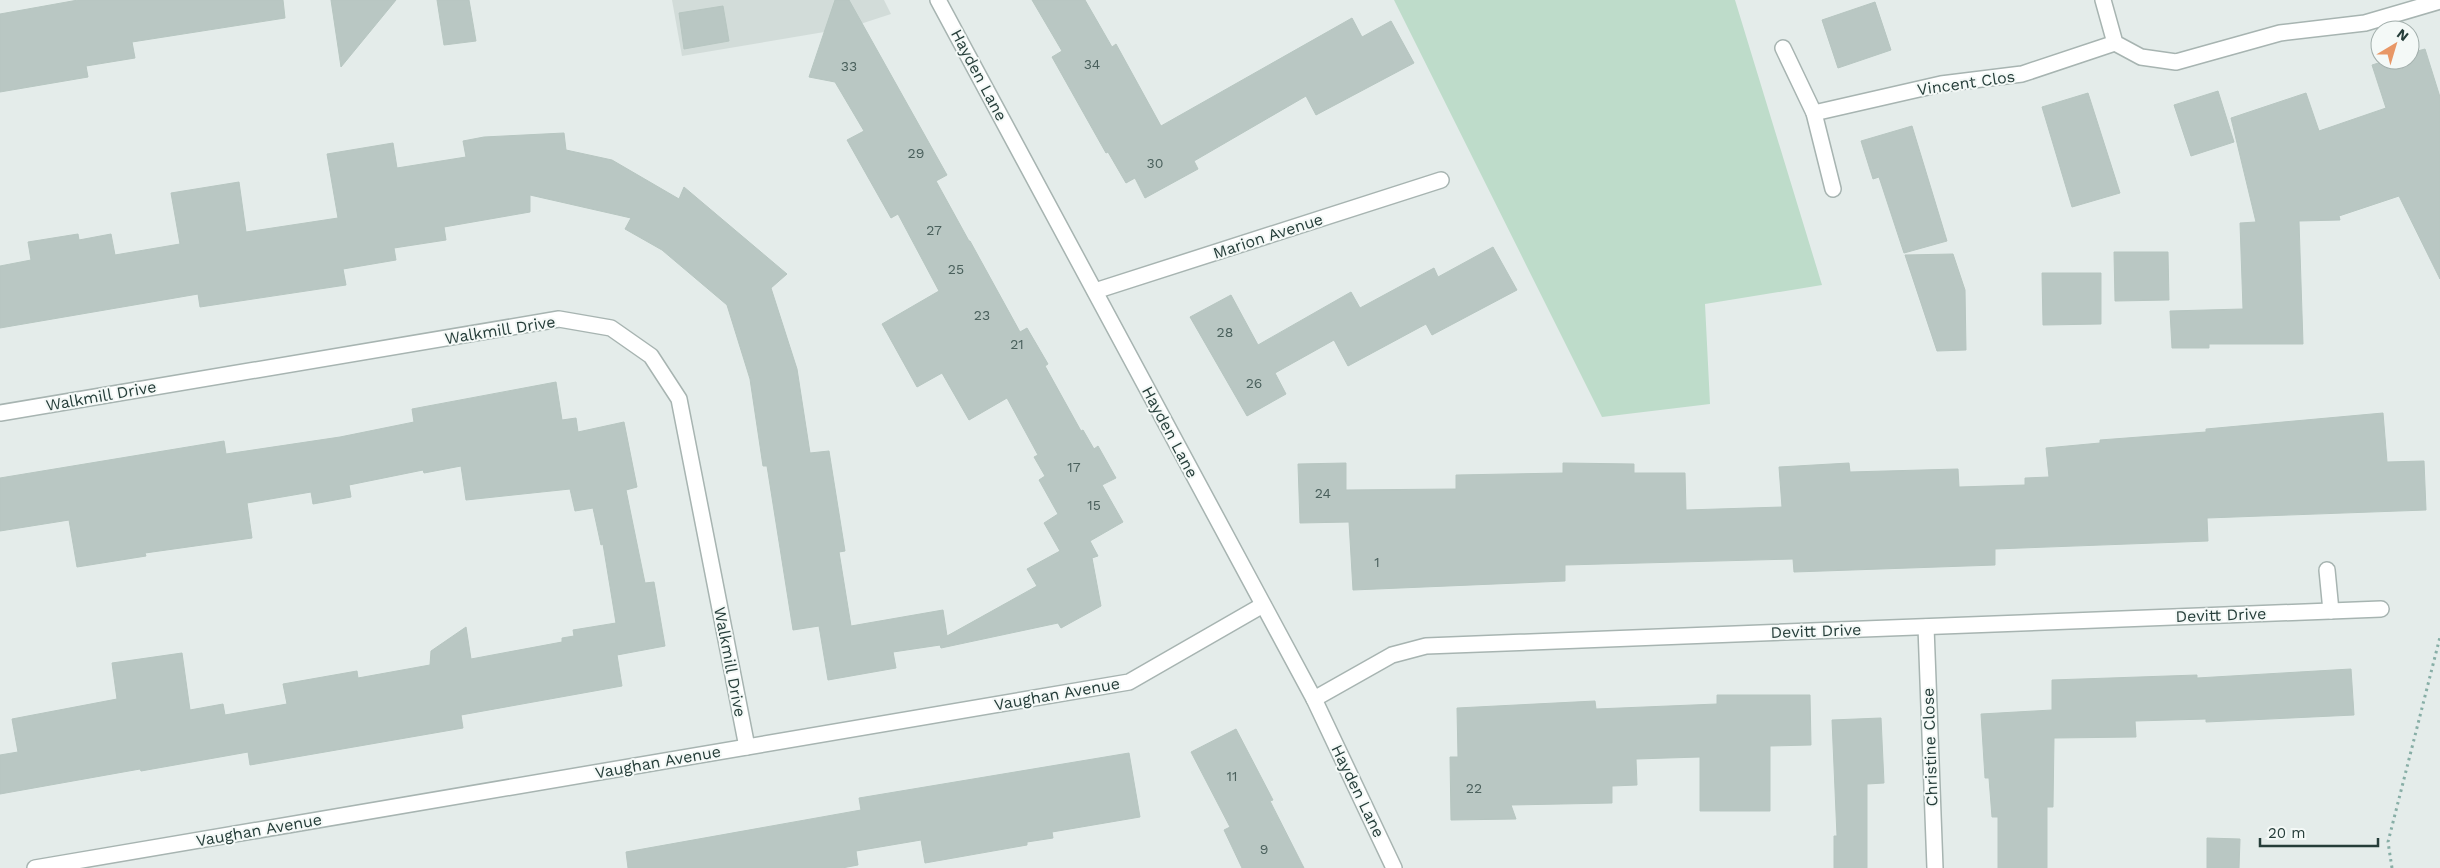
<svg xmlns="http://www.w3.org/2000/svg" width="2440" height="868" font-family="'Work Sans',sans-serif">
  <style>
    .built { fill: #d2dcd9 }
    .green { fill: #bedcca }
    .building { fill: #b9c7c3; stroke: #b7c6c1 }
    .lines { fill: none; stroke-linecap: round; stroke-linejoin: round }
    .minor-casing { stroke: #a7b4b1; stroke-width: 18 }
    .path { stroke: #87aea6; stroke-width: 3; stroke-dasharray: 2.5 4; stroke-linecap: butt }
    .minor { stroke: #fff; stroke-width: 15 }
    .labels { text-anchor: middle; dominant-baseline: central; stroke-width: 4; stroke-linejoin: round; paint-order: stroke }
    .number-label { font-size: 14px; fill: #4a605c }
    .street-label { font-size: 16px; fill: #253d39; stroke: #f4f9f7 }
  </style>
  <rect width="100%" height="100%" fill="#e4ecea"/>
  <path class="built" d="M 672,0 L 884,0 L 891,14 L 848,28 L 682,56 Z"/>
  <path class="green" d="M 1394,0 L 1735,0 L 1822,285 L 1705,304 L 1710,404 L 1602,417 Z"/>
  <g class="building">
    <path d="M 78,0 L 283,0 L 285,18 L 132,42 L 135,58 L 86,66 L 88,77 L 0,92 L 0,14 Z"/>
    <path d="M 331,0 L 396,0 L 341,67 Z"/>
    <path d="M 437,0 L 469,0 L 476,41 L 444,45 Z"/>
    <path d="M 835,0 L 849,0 L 947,175 L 936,181 L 969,241 L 970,241 L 1020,332 L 1027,328 L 1048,364 L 1045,366 L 1081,431 L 1083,430 L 1094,449 L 1098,446 L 1116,478 L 1102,485 L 1123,522 L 1090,541 L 1098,556 L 1092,558 L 1101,606 L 1061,628 L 1058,623 L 941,648 L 940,645 L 893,652 L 896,668 L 828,680 L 819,626 L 793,630 L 767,466 L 763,466 L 750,379 L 727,305 L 662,250 L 625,229 L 631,218 L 530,195 L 530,212 L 444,227 L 446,240 L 394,248 L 396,260 L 343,269 L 346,285 L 200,307 L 198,294 L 0,328 L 0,266 L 31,260 L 28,242 L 78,234 L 79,240 L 111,234 L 115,255 L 180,244 L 171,193 L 239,182 L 246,232 L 338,218 L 327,154 L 393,143 L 397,168 L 466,157 L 463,141 L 484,137 L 564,133 L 566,150 L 612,160 L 679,199 L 684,187 L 787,274 L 771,288 L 797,369 L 810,453 L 829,451 L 845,551 L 839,552 L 851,626 L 943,610 L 947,636 L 1037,586 L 1027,569 L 1060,551 L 1044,523 L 1058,514 L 1039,480 L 1045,476 L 1034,457 L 1038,455 L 1007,398 L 969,420 L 942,373 L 917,387 L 882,324 L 939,291 L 898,214 L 891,218 L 847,140 L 864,131 L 835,82 L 809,77 Z"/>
    <path d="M 1032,0 L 1085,0 L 1112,47 L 1116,44 L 1161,126 L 1352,18 L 1362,37 L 1391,21 L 1414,63 L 1316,115 L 1306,96 L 1194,161 L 1198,169 L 1145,198 L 1135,178 L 1126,183 L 1108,152 L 1106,153 L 1052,57 L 1062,51 Z"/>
    <path d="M 1875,2 L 1891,50 L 1838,68 L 1822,20 Z"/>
    <path d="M 723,6 L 729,41 L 684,49 L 679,13 Z"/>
    <path d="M 2425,49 L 2440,97 L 2440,279 L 2399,196 L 2339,216 L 2340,220 L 2299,221 L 2303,344 L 2209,344 L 2209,348 L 2172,348 L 2170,311 L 2243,309 L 2240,223 L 2256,222 L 2231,118 L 2306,93 L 2319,131 L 2386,108 L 2372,65 L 2388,60 L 2410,60 L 2410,53 Z"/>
    <path d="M 2218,91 L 2234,142 L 2191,156 L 2174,105 Z"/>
    <path d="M 2088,93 L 2120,193 L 2072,207 L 2042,107 Z"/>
    <path d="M 1912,126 L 1947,241 L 1904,253 L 1879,177 L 1873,179 L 1861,141 Z"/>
    <path d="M 1493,247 L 1517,290 L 1432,335 L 1426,324 L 1348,366 L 1334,340 L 1275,373 L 1286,394 L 1247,416 L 1190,317 L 1231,295 L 1258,345 L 1351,292 L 1360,308 L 1434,268 L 1438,277 Z"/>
    <path d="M 2114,252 L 2168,252 L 2169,300 L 2115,301 Z"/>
    <path d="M 1953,254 L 1965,290 L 1966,350 L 1937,351 L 1905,255 Z"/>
    <path d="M 2042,273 L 2101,273 L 2101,324 L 2043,325 Z"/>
    <path d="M 556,382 L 562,420 L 576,418 L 578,432 L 624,422 L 637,487 L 626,490 L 645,583 L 654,582 L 665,646 L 617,655 L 622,686 L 461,715 L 463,728 L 319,753 L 250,765 L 248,752 L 141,771 L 140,769 L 0,794 L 0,755 L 18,752 L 12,719 L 117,699 L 112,663 L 182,653 L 190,710 L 223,704 L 225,715 L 287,704 L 283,684 L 357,671 L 358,678 L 430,665 L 431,651 L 466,627 L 471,659 L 562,642 L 562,638 L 574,636 L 573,630 L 616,623 L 603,544 L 601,545 L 593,508 L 575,511 L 570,489 L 466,500 L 461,466 L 424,473 L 423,470 L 349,485 L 351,497 L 313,504 L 311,492 L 247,503 L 252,538 L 145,553 L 146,556 L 77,567 L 69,520 L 0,531 L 0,478 L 224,441 L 226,454 L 340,437 L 414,422 L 412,409 Z"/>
    <path d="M 2383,413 L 2387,462 L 2424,461 L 2426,510 L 2207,518 L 2208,541 L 1995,549 L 1995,565 L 1794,572 L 1793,559 L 1565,565 L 1565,581 L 1353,590 L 1349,522 L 1300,523 L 1298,464 L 1346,463 L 1346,490 L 1456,489 L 1456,475 L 1563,473 L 1563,463 L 1634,464 L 1634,473 L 1685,473 L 1686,510 L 1782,507 L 1779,467 L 1849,463 L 1850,472 L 1958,469 L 1959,487 L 2025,485 L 2025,478 L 2049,477 L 2046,448 L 2100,443 L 2100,440 L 2206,432 L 2206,429 Z"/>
    <path d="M 2351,669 L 2354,715 L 2206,722 L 2206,719 L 2135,721 L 2136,737 L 2054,738 L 2053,807 L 2047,807 L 2047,868 L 1998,868 L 1998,817 L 1992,817 L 1989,778 L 1985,778 L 1981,714 L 2052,710 L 2052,680 L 2197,675 L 2197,678 Z"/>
    <path d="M 1717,695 L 1810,695 L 1811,745 L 1770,746 L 1770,811 L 1700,811 L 1700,757 L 1667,758 L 1636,759 L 1637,785 L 1612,786 L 1612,803 L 1511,805 L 1516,819 L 1451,820 L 1450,757 L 1458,757 L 1457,708 L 1595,701 L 1596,709 L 1717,704 Z"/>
    <path d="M 1881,718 L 1884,783 L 1867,784 L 1867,868 L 1834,868 L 1834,836 L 1837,836 L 1832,720 Z"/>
    <path d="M 1236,729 L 1273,800 L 1270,801 L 1304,868 L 1242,868 L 1224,830 L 1230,827 L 1191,752 Z"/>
    <path d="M 1129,753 L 1140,817 L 1052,832 L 1053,838 L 1027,842 L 1027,845 L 925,863 L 921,840 L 856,851 L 858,865 L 842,868 L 628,868 L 626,852 L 861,810 L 859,798 Z"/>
    <path d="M 2207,838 L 2240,839 L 2239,868 L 2207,868 Z"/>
  </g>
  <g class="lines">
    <defs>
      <g id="minor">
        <path d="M 938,0 L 1314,699 L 1394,868"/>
        <path d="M 2103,0 L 2115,43 L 2141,57 L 2176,62 L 2280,33 L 2365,23 L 2440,1"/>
        <path d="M 1783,48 L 1814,113 L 1833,189"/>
        <path d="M 1814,113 L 1941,84 L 2022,74 L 2115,43"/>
        <path d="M 1095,291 L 1441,180"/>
        <path d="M 0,413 L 559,319 L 611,328 L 651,356 L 679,399 L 747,747"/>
        <path d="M 2327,570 L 2331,611"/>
        <path d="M 1926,627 L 1935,868"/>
        <path d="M 1314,699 L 1392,655 L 1426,646 L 2381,609"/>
        <path d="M 35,868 L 1129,682 L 1263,605"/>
      </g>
    </defs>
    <use href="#minor" class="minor-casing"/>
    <path class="path" d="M 2392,868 L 2388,842 L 2440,637"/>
    <use href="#minor" class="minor"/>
  </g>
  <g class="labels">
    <g class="number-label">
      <text x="1092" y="64">34</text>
      <text x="849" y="66">33</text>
      <text x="916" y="153">29</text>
      <text x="1155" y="163">30</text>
      <text x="934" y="230">27</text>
      <text x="956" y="269">25</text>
      <text x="982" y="315">23</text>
      <text x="1225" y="332">28</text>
      <text x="1017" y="344">21</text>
      <text x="1254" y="383">26</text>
      <text x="1074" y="467">17</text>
      <text x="1323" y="493">24</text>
      <text x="1094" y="505">15</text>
      <text x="1377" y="562">1</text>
      <text x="1232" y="776">11</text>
      <text x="1474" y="788">22</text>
      <text x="1264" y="849">9</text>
    </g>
    <g class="street-label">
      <text transform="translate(979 75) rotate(62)">Hayden Lane</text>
      <text transform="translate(1966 83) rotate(-8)">Vincent Clos</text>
      <text transform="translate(1268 236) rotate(-18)">Marion Avenue</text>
      <text transform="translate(500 330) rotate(-9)">Walkmill Drive</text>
      <text transform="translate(101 396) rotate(-10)">Walkmill Drive</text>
      <text transform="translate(1170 432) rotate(62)">Hayden Lane</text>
      <text transform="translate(2221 615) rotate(-2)">Devitt Drive</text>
      <text transform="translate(1816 631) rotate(-2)">Devitt Drive</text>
      <text transform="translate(730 662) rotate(79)">Walkmill Drive</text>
      <text transform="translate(1057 694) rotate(-10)">Vaughan Avenue</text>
      <text transform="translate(1930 747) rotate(-92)">Christine Close</text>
      <text transform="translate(658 762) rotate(-10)">Vaughan Avenue</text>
      <text transform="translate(1358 791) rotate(64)">Hayden Lane</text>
      <text transform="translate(259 830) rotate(-10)">Vaughan Avenue</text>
    </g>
  </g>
  <g transform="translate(2395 45) rotate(38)"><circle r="24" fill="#f4f9f7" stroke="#a1aeab"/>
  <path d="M0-4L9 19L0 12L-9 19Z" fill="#e89766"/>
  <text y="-8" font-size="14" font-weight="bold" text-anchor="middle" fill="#253d39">N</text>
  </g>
  <path d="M2260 838v8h118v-8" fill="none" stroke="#253d39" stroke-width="2.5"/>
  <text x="2268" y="838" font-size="15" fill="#253d39" stroke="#f4f9f7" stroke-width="4" paint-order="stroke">20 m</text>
</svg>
